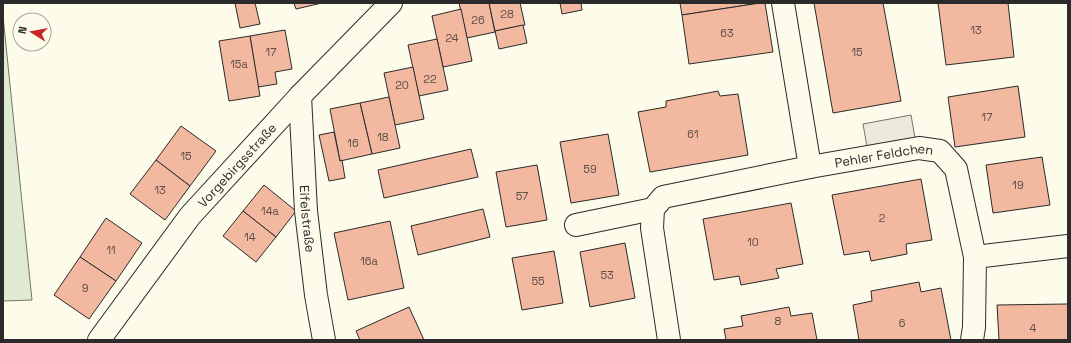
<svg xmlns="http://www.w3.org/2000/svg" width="1071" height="343" font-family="'Space Grotesk',sans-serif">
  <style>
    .green { fill: #deebd1; stroke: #74746e }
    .parking { fill: #eceadb; stroke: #74746e }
    .building { fill: #f2b8a0; stroke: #2b2b2b }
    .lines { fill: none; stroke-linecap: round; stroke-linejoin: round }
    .minor-casing { stroke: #2b2b2b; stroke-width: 24 }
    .minor { stroke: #fdfbea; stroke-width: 22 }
    .labels { text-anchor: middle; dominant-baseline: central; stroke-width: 3; stroke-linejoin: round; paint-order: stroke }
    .number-label { font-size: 11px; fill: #5d4e48 }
    .street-label { font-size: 13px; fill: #2b2b2b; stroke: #fdfbea }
  </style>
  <rect width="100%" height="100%" fill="#fdfbea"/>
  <path class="green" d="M 3,16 L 32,300 L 3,301 Z"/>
  <path class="parking" d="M 911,115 L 915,138 L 867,147 L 863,124 Z"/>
  <g class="building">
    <path d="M 235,3 L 255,3 L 260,24 L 240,28 Z"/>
    <path d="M 294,3 L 322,3 L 296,9 Z"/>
    <path d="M 459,3 L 489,3 L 495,32 L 467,38 Z"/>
    <path d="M 489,3 L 520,3 L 525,25 L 495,31 Z"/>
    <path d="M 560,3 L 581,3 L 582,10 L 562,14 Z"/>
    <path d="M 680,3 L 760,3 L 682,15 Z"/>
    <path d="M 760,3 L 765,3 L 773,52 L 689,64 L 682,15 Z"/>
    <path d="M 814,3 L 883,3 L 901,101 L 833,113 Z"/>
    <path d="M 938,3 L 1008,3 L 1014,57 L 946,65 Z"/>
    <path d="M 461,9 L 472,61 L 443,67 L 432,16 Z"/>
    <path d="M 523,25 L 527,43 L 499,49 L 495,31 Z"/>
    <path d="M 285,30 L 292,69 L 275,72 L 277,84 L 258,87 L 250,36 Z"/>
    <path d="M 250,36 L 260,96 L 229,101 L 219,41 Z"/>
    <path d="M 437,39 L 448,90 L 419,96 L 408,45 Z"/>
    <path d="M 413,67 L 424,119 L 395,125 L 384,73 Z"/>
    <path d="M 1018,86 L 1025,137 L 955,147 L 948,97 Z"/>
    <path d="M 718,91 L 720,96 L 738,94 L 748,155 L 650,172 L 638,112 L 666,107 L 666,101 Z"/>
    <path d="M 389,97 L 400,148 L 372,154 L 360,103 Z"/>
    <path d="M 360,103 L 372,154 L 340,161 L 330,109 Z"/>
    <path d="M 181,126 L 216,151 L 190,186 L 156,160 Z"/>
    <path d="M 334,132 L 340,161 L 342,160 L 345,178 L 329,181 L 319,135 Z"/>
    <path d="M 608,134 L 619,195 L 571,203 L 560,142 Z"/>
    <path d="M 471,149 L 478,177 L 384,198 L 378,170 Z"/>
    <path d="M 1042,157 L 1050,205 L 993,213 L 986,165 Z"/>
    <path d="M 156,160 L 190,186 L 165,220 L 130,194 Z"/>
    <path d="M 537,165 L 547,220 L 506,227 L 496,172 Z"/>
    <path d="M 921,179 L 932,240 L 906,244 L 907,254 L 871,261 L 869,251 L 844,255 L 832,195 Z"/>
    <path d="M 264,185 L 296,211 L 276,237 L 243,211 Z"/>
    <path d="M 791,203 L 803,264 L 776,269 L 779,278 L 741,285 L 739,276 L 714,280 L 703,219 Z"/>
    <path d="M 483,209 L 490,237 L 418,255 L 411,226 Z"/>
    <path d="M 243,211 L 276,237 L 256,262 L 223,236 Z"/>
    <path d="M 106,218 L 142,243 L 116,281 L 80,257 Z"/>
    <path d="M 390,221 L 404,288 L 348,300 L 334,233 Z"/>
    <path d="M 625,243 L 635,298 L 590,307 L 580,252 Z"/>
    <path d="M 554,251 L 563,303 L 522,310 L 512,258 Z"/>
    <path d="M 80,257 L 116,281 L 89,319 L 54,295 Z"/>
    <path d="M 919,282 L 921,292 L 941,288 L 951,340 L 859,340 L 853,305 L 872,301 L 871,291 Z"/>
    <path d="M 1068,304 L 1068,340 L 999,340 L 997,305 Z"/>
    <path d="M 409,307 L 424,340 L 360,340 L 356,331 Z"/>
    <path d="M 789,307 L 791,316 L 812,313 L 817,340 L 726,340 L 724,329 L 743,326 L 741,316 Z"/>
  </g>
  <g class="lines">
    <defs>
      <g id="minor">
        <path id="s1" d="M 300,96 L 306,211 L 316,295 L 324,340"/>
        <path id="s2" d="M 810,167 L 919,148 L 940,151 L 956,169 L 975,257 L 974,327 L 972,340"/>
        <path d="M 576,225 L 653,209"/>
        <path d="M 975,257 L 1068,246"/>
        <path id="s3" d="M 99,340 L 190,216 L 300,96 L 391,3"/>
        <path d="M 669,340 L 652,228 L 653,209 L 663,197 L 810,167 L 783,3"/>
      </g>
    </defs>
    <use href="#minor" class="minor-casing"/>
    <use href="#minor" class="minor"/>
  </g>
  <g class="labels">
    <g class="number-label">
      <text x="507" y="14">28</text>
      <text x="478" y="20">26</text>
      <text x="976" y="30">13</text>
      <text x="727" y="33">63</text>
      <text x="452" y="38">24</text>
      <text x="271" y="52">17</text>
      <text x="857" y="52">15</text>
      <text x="239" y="64">15a</text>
      <text x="430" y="79">22</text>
      <text x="402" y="85">20</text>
      <text x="987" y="117">17</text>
      <text x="693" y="134">61</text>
      <text x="383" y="137">18</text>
      <text x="353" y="143">16</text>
      <text x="186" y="156">15</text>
      <text x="590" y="169">59</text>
      <text x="1018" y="185">19</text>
      <text x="160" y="190">13</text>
      <text x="522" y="196">57</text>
      <text x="270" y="211">14a</text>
      <text x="882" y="218">2</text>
      <text x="250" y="237">14</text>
      <text x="753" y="242">10</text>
      <text x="111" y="250">11</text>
      <text x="369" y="261">16a</text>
      <text x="607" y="275">53</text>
      <text x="538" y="281">55</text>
      <text x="85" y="288">9</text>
      <text x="778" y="321">8</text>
      <text x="902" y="323">6</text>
      <text x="1033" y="328">4</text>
    </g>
    <g class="street-label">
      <text stroke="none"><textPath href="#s2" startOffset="75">Pehler Feldchen</textPath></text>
      <text stroke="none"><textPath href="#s3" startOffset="223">Vorgebirgsstraße</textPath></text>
      <text stroke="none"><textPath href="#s1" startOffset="123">Eifelstraße</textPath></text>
    </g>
  </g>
  <rect width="1071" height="343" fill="none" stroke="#2b2b2b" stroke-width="8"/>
  <g transform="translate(32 32) rotate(281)"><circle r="19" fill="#fdfbea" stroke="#a9a89e"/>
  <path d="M0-3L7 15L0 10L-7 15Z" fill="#c62828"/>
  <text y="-6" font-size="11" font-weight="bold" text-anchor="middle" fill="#2b2b2b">N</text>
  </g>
</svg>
